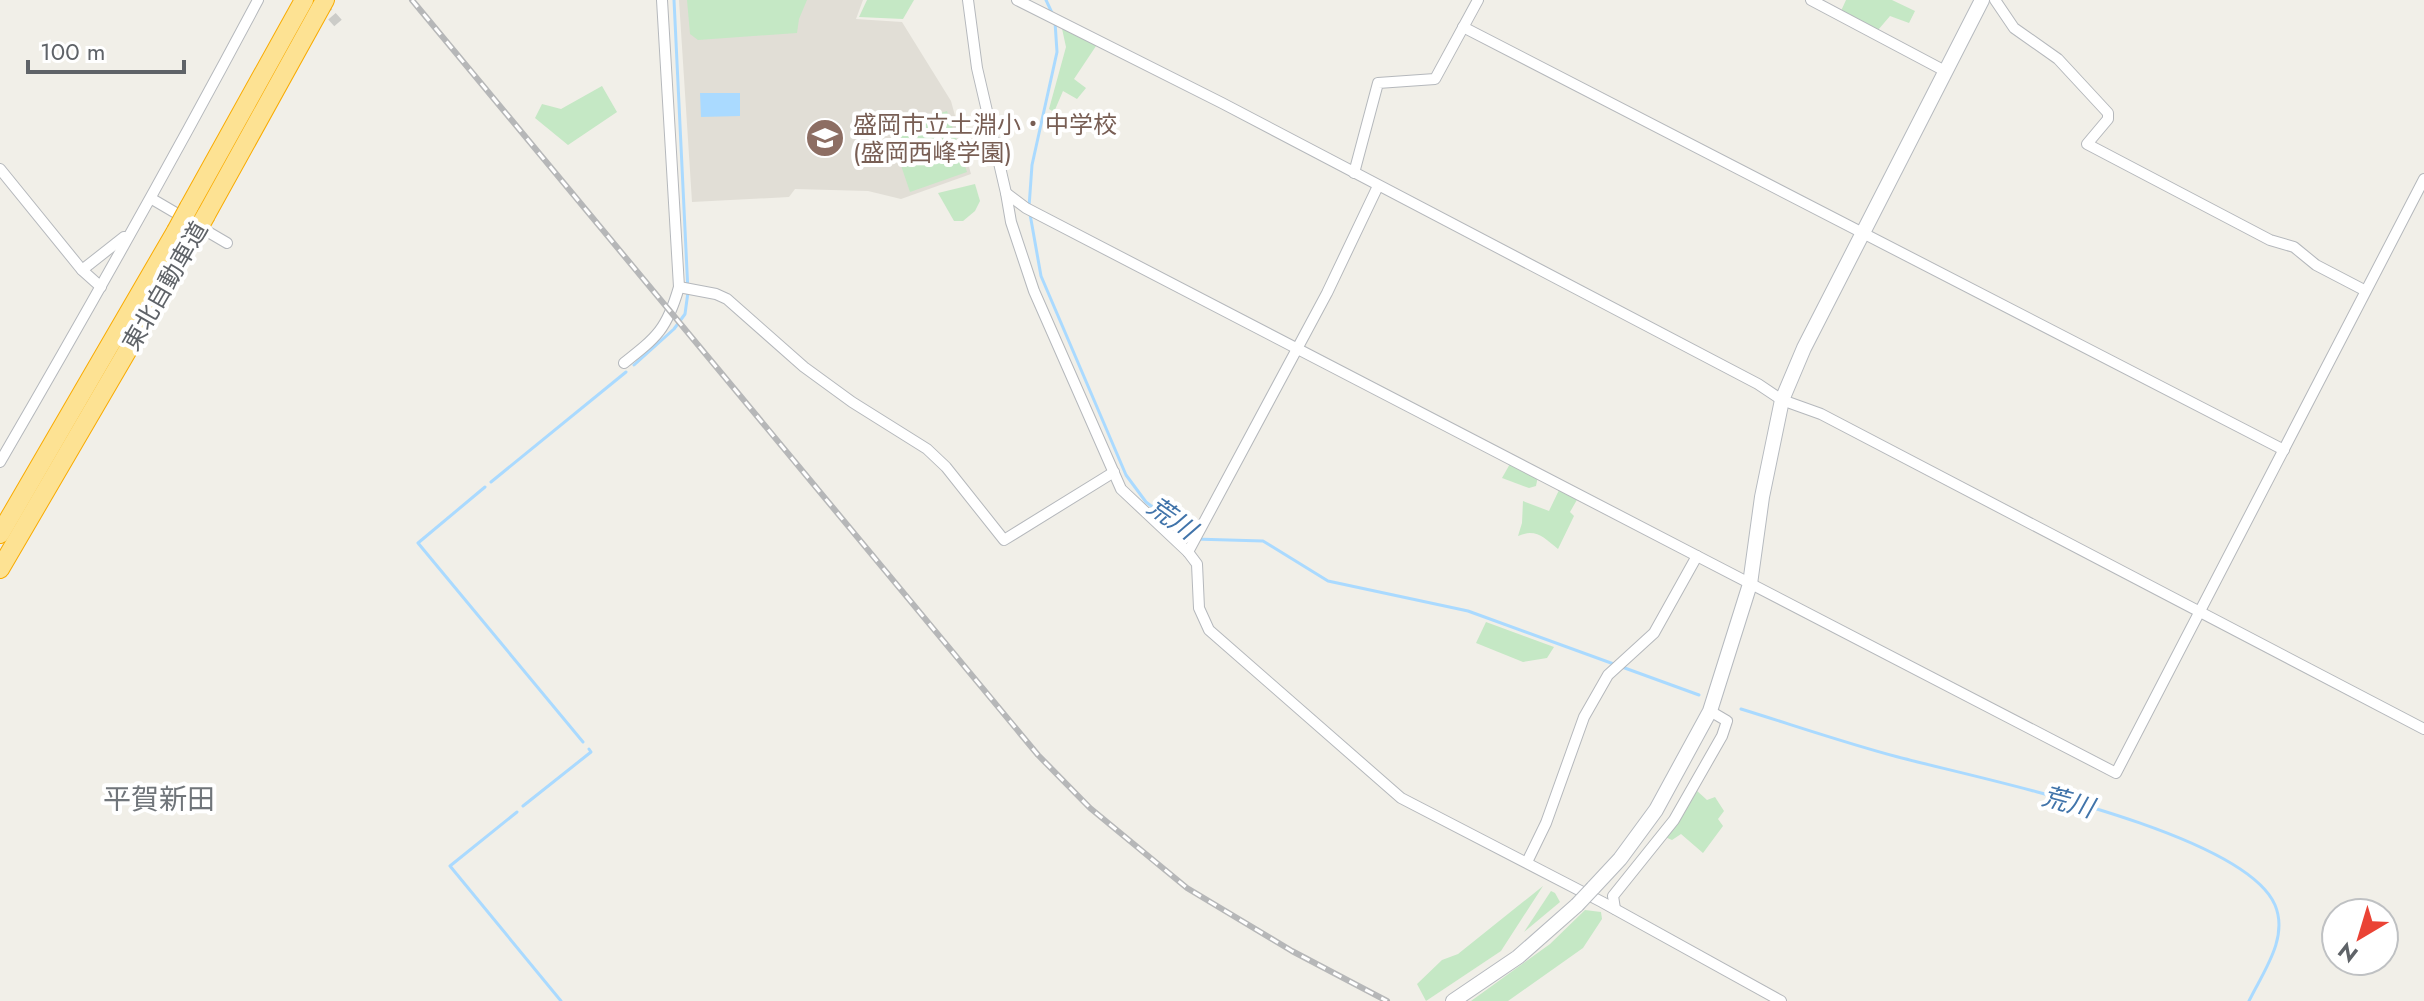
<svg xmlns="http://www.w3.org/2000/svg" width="2424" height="1001" font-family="Jost,'Noto Sans JP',sans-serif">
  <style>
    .education { fill: #e1ded6 }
    .green { fill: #c5e8c5 }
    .water { fill: #aadaff }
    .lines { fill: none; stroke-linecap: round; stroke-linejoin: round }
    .stream { stroke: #aadaff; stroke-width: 3 }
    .street-tunnel { stroke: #ccccc8; stroke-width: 10; stroke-dasharray: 10 5; stroke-linecap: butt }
    .street-casing { stroke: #b5b8bc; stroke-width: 12 }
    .secondary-casing { stroke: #b6babf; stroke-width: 16 }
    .highway-casing { stroke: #f9ab00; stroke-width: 20 }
    .street { stroke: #fff; stroke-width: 10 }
    .secondary { stroke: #fff; stroke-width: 14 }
    .highway { stroke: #fde293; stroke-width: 18 }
    .rail-casing { stroke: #b6b7b8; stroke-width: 6 }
    .rail { stroke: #fff; stroke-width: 3; stroke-dasharray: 9; stroke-linecap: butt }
    .secondary-bridge-casing { stroke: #b6babf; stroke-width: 16; stroke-linecap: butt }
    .highway-bridge-casing { stroke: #f9ab00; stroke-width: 20; stroke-linecap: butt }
    .secondary-bridge { stroke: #fff; stroke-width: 14 }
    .highway-bridge { stroke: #fde293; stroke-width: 18 }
    .labels { text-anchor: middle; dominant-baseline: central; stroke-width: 8; stroke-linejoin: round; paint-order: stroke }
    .education-label { font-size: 24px; fill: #785e54; stroke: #fff; text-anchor: start }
    .street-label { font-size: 24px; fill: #5f6368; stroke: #fff }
    .water-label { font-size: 26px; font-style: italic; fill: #4174aa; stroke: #fff }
    .quarter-label { font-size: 28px; fill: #70757a; stroke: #fff }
  </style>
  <rect width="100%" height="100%" fill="#f1efe8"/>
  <path class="education" d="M 679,0 L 863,0 L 856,19 L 902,22 L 951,101 L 971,174 L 901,199 L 868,191 L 795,189 L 789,197 L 692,202 Z"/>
  <g class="green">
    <path d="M 687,0 L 807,0 L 799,19 L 797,33 L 698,40 L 690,34 Z"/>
    <path d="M 867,0 L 914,0 L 903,19 L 859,17 Z"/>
    <path d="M 1846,0 L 1892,0 L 1915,11 L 1909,23 L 1890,16 L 1878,30 L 1841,11 Z"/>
    <path d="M 1061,24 L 1098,43 L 1074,79 L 1086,88 L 1077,99 L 1063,91 L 1054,112 L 1049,109 L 1066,47 Z"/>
    <path d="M 602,86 L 617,112 L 568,145 L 535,118 L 542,104 L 561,109 Z"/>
    <path d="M 947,111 L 967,172 L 910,192 L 889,130 Z"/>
    <path d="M 975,184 L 980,201 L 975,211 L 963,221 L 954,221 L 938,193 Z"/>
    <path d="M 1511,462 L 1538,476 L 1536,486 L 1529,488 L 1502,478 Z"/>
    <path d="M 1560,488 L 1578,498 L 1570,512 L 1574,516 L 1558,549 C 1544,538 1536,528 1518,536 L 1522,523 L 1523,501 L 1549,511 Z"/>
    <path d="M 1486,622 L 1554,647 L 1547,658 L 1523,662 L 1476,643 Z"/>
    <path d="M 1696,790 L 1707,800 L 1715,797 L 1724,811 L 1718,819 L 1723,826 L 1703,853 L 1681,834 L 1672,840 L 1665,837 Z"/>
    <path d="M 1543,886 L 1501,951 L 1426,1001 L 1417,984 L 1442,960 L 1458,954 Z"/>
    <path d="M 1551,891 L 1555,893 L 1560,902 L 1524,932 Z"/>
    <path d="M 1585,910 L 1601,912 L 1602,919 L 1583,948 L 1508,1001 L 1471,1001 L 1550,944 Z"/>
  </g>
  <path class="water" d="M 700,93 L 740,93 L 740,116 L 701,117 Z"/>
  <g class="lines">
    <g class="stream">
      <path d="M 1046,0 L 1053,15"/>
      <path d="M 1029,207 L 1032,165 L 1057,52 L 1055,22"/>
      <path d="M 1030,214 L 1041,276 L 1126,475 L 1146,502 L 1194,539 L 1263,541 L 1328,581 L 1468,611 L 1699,695"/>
      <path d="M 634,365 L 674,329 L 685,314 L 688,292 L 674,0"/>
      <path d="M 491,482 L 626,372"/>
      <path d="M 485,487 L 418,543 L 583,742"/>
      <path d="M 1741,709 C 1793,725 1845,743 1898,757 C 1976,778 2243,831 2275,905 C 2289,938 2263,972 2249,1001"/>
      <path d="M 523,806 L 591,752 L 589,749"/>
      <path d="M 517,812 L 450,866 L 561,1001"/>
    </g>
    <path class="street-tunnel" d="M 322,5 L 338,23"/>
    <defs>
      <g id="street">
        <path d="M 968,0 L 977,68 L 1006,193 L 1011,222 L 1034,291 L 1121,489 L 1188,552 L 1197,564 L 1199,608 L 1209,630 L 1401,798 L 1602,902 L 1781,1001"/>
        <path d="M 1017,0 L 1222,103 L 1758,384 L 1782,400 L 1821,414 L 2424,729"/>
        <path d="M 1811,0 L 1945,71"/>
        <path d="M 1995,0 L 2014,28 L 2058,59 L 2108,113 L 2108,119 L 2087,144 L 2270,240 L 2294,247 L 2316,265 L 2364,290"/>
        <path d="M 1463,27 L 2284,450"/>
        <path d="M 0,169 L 82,270 L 101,287"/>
        <path d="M 1354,173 L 1378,83 L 1435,79 L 1478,0"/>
        <path d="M 1006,193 L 1026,208 L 1697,556"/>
        <path d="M 152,199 L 227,243"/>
        <path d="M 82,270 L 124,237"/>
        <path d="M 679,287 L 716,294 L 727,299 L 804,367 L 852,402 L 927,449 L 946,467 L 1004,540 L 1114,472"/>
        <path d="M 624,363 C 657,337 667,329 679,287 L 662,0"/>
        <path d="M 0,462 C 89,309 175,156 258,0"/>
        <path d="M 1188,552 L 1327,293 L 1378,186"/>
        <path d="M 1527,862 L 1546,823 L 1584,717 L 1608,675 L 1654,633 L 1697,556 L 2116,773 L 2424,179"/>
        <path d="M 1615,909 L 1613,896 L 1674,820 L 1722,736 L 1727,721 L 1710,711"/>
      </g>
      <g id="secondary">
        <path d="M 1593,888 L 1620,859 L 1656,810 L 1710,711 L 1750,584 L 1762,497 L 1782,400 L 1804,348 L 1982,0"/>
        <path d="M 1453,1001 L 1518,957 L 1577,905"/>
      </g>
      <g id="highway">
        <path d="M 189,207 L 304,0"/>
        <path d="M 206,215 L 325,0"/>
        <path d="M 0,534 L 176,231"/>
        <path d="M 0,569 L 192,240"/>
      </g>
    </defs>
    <use href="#street" class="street-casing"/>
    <use href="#secondary" class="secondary-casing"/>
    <use href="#highway" class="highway-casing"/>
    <use href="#street" class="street"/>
    <use href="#secondary" class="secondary"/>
    <use href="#highway" class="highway"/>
    <defs>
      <path id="rail" d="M 412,0 L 1038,755 L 1090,808 L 1187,888 L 1292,951 L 1387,1001"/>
    </defs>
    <use href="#rail" class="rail-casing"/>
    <use href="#rail" class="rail"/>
    <defs>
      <path id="secondary-bridge" d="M 1577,905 L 1593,888"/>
      <g id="highway-bridge">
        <path d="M 176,231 L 189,207"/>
        <path d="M 192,240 L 206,215"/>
      </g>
    </defs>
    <use href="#secondary-bridge" class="secondary-bridge-casing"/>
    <use href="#highway-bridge" class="highway-bridge-casing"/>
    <use href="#secondary-bridge" class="secondary-bridge"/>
    <use href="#highway-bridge" class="highway-bridge"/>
  </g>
  <defs>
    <symbol id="school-disc" viewBox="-11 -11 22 22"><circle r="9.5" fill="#8d6e63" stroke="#fff"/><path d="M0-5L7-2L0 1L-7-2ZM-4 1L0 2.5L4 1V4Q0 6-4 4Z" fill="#fff"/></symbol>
  </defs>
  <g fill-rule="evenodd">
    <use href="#school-disc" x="803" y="116" width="44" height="44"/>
  </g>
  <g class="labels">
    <g class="education-label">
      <text x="853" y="124">盛岡市立土淵小・中学校<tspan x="853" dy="28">(盛岡西峰学園)</tspan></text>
    </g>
    <g class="street-label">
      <text transform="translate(165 286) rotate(-60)">東北自動車道</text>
    </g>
    <g class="water-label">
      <text transform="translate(1172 518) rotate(35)">荒川</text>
      <text transform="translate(2068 802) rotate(15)">荒川</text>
    </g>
    <g class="quarter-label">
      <text x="159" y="799">平賀新田</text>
    </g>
  </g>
  <g transform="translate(2360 937) rotate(218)"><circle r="38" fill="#ffffff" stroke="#bfc1c3" stroke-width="2"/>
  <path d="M0-6L14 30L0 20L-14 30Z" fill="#ea4335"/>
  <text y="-12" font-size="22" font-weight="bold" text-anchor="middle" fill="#5f6368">N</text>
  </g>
  <path d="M28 60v12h156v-12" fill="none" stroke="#5f6368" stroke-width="4"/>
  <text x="40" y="60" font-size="24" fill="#5f6368" stroke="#ffffff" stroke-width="6" paint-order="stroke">100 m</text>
</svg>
